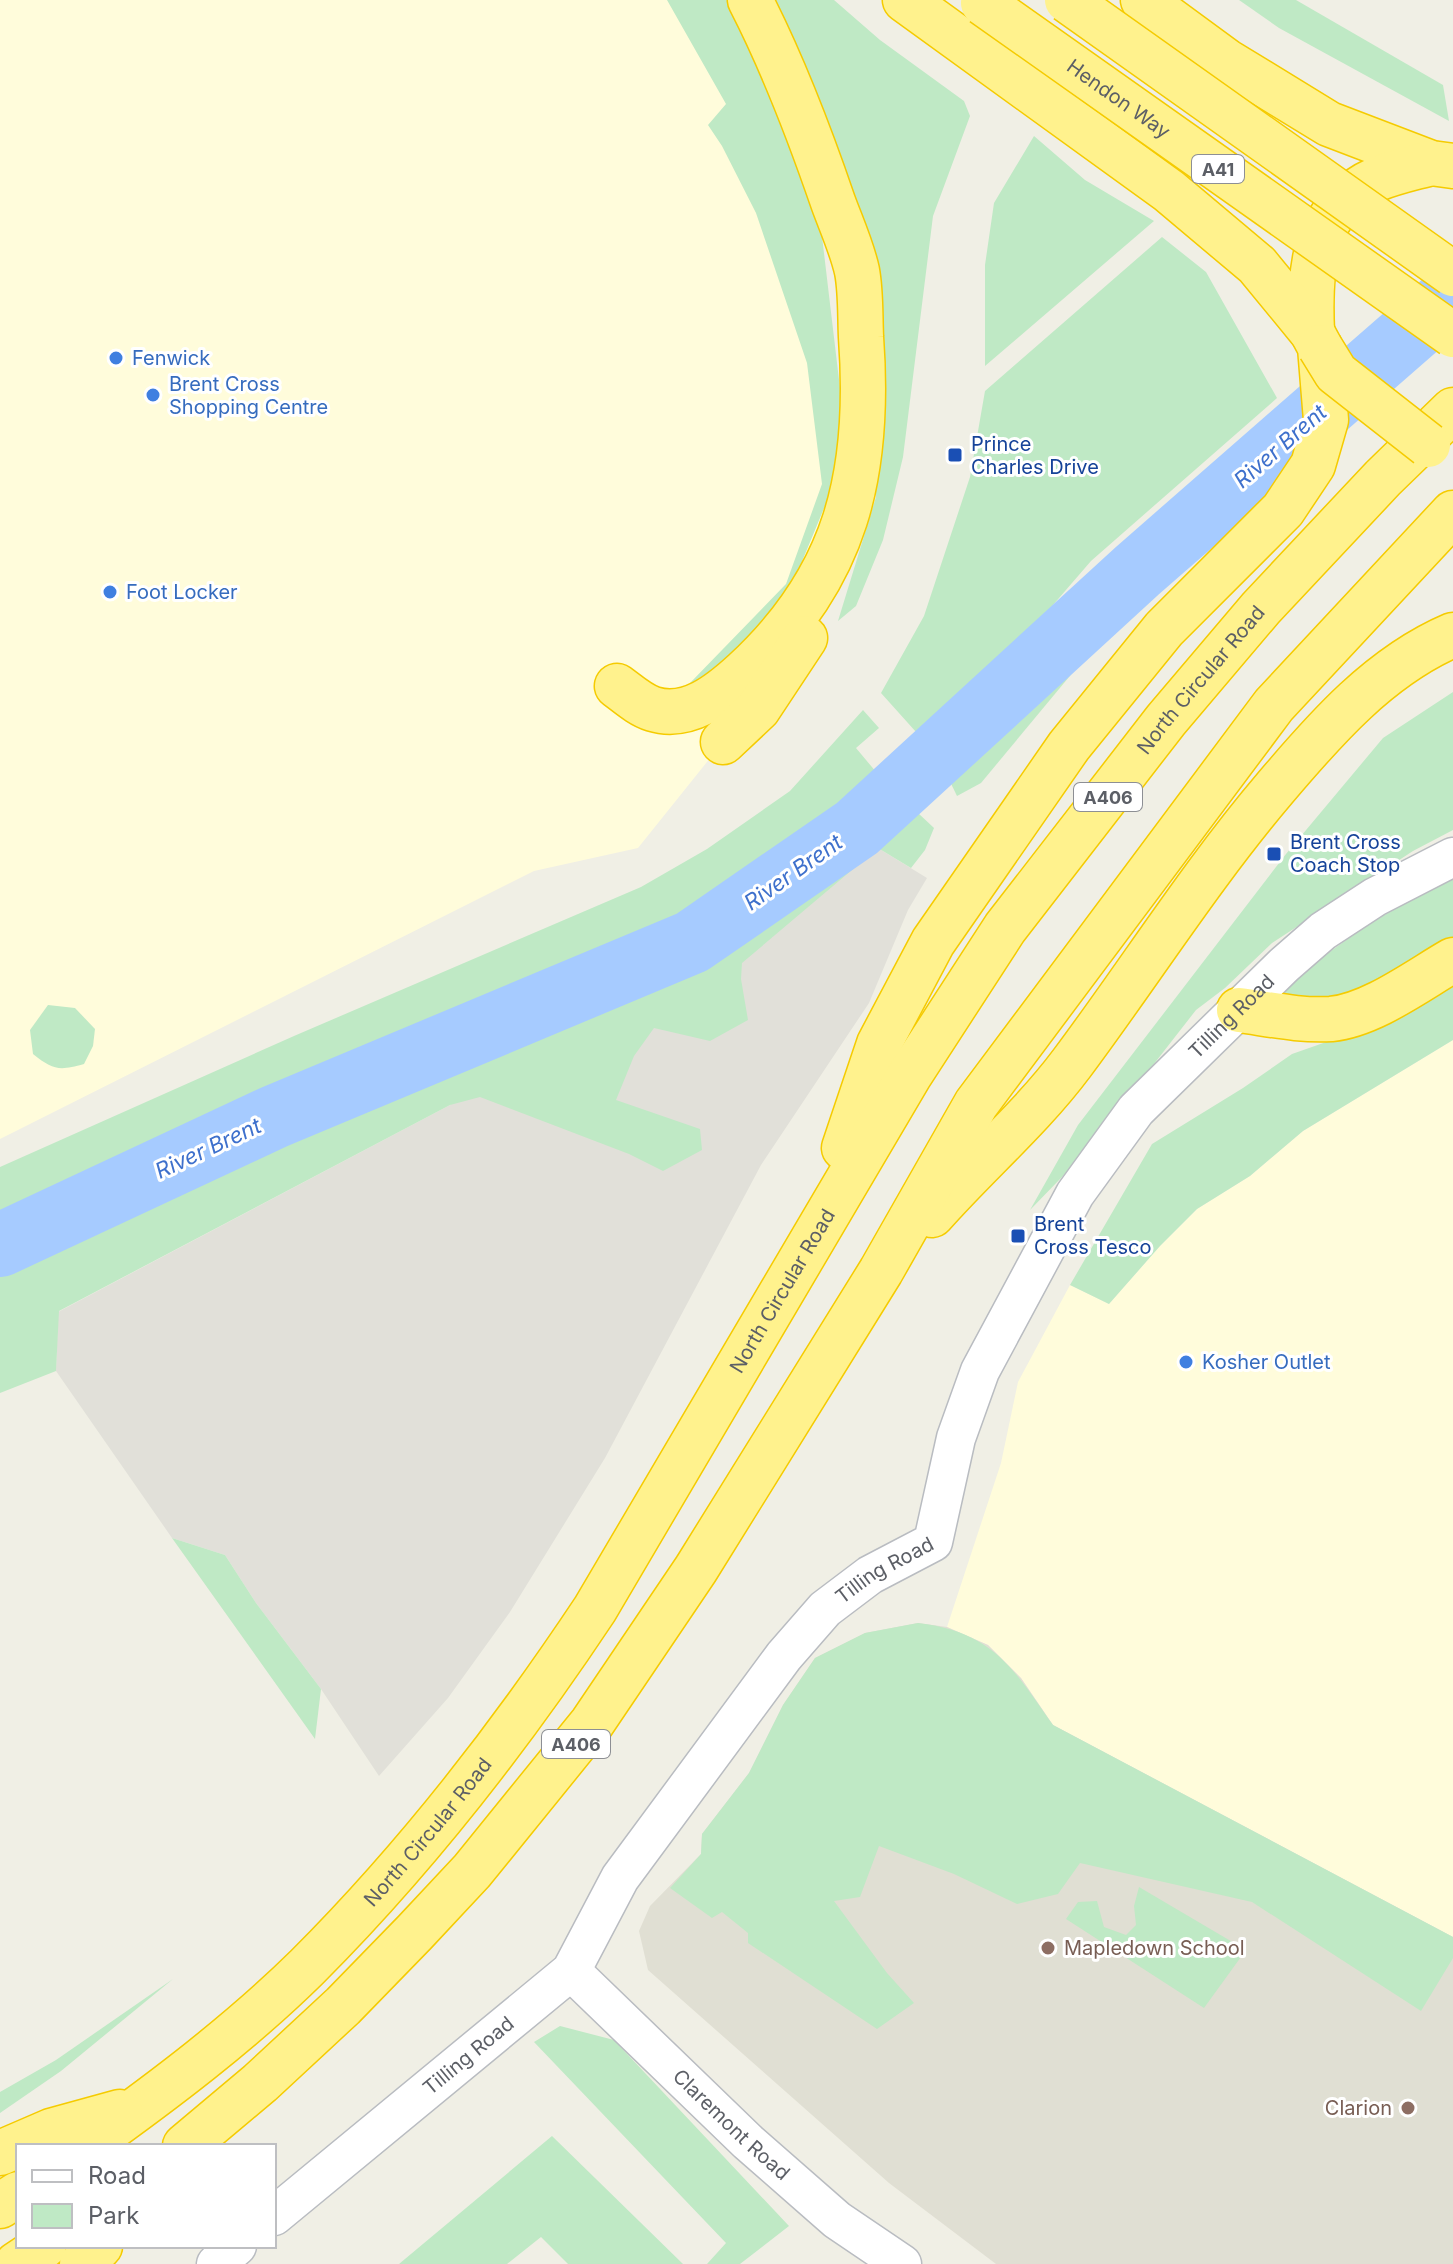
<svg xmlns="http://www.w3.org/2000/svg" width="1453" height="2264" font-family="Inter,sans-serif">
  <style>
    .commercial { fill: #fffcdb }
    .industrial { fill: #e1e0d9 }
    .education { fill: #e0dfd3 }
    .green { fill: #bfe9c5 }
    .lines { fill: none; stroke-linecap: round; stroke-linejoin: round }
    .river { stroke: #a6cbff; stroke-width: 64 }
    .minor-casing { stroke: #b9bcc1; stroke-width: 41 }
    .highway-casing { stroke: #f5cb00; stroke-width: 47 }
    .minor { stroke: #fff; stroke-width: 38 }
    .highway { stroke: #fff28d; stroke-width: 44 }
    .highway-bridge-casing { stroke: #f5cb00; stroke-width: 47; stroke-linecap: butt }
    .highway-bridge { stroke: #fff28d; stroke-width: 44 }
    .shop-dot { fill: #3f7fe0; stroke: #fff; stroke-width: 3 }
    .transit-dot { fill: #1a4fb4; stroke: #fff; stroke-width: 3 }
    .education-dot { fill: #8d6e63; stroke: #fff; stroke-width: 3 }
    .labels { text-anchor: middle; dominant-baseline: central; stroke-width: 6; stroke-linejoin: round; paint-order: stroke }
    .shield { fill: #fff; stroke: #8d8f94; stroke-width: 2 }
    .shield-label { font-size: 18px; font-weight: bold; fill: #5c5f66 }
    .street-label { font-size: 20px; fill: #5c5f66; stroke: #fff }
    .shop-label { font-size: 20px; fill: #366cbe; stroke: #fff; text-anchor: start }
    .transit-label { font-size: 20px; fill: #164399; stroke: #fff; text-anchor: start }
    .education-label { font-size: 20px; fill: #785e54; stroke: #fff; text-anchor: start }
    .water-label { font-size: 22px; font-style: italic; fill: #3e70cc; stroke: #fff }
  </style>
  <rect width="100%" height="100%" fill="#f0efe5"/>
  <g class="commercial">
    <path d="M 0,0 L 714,0 L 840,481 L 808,561 L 723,742 L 638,848 L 534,871 L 0,1139 Z"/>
    <path d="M 1453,1040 L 1453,1937 L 1053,1725 L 1021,1678 L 988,1645 L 947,1627 L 1001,1463 L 1018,1382 L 1070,1285 L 1109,1304 L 1160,1246 L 1197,1209 L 1250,1176 L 1303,1131 Z"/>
  </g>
  <path class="industrial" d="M 878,848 L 927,878 L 908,910 L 869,1003 L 761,1165 L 605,1458 L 510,1612 L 448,1698 L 379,1776 L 321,1689 L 256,1603 L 225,1555 L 172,1538 L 56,1371 L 58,1312 L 450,1105 Z"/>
  <path class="education" d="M 918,1623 L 947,1627 L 988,1645 L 1021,1678 L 1053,1725 L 1453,1937 L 1453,2264 L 996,2264 L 889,2183 L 648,1970 L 639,1931 L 650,1906 L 701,1854 L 702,1834 L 749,1773 L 783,1705 L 815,1658 L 865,1633 Z"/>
  <g class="green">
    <path d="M 667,0 L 733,0 L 819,211 L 842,405 L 844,460 L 791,588 L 763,631 L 696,692 L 690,683 L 786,584 L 822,484 L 807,363 L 756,213 L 722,146 L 708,125 L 726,104 Z"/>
    <path d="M 761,0 L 834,0 L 880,40 L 964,101 L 970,116 L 933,216 L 903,457 L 883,540 L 856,606 L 838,621 L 876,497 L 876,275 Z"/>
    <path d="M 1239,0 L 1296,0 L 1443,85 L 1449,121 L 1279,28 Z"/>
    <path d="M 1034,136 L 1085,180 L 1154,221 L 985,366 L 985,265 L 994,203 Z"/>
    <path d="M 1162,237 L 1206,272 L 1277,398 L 1091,561 L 1015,649 L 992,667 L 925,742 L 881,693 L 924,616 L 970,477 L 985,391 Z"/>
    <path d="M 1079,665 L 981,783 L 957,796 L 940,761 L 1018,701 Z"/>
    <path d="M 1453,692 L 1453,830 L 1413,851 L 1272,943 L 1225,988 L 1196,1010 L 1118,1110 L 1062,1177 L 1030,1210 L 1078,1125 L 1286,854 L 1383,738 Z"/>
    <path d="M 863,710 L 879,728 L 856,748 L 887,785 L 851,815 L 687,931 L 187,1138 L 0,1226 L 0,1167 L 294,1036 L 641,887 L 707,849 L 790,791 Z"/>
    <path d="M 900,796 L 934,828 L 925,850 L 911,868 L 878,848 L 742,963 L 741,979 L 748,1020 L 710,1041 L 654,1028 L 634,1056 L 616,1100 L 700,1129 L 702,1150 L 663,1171 L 629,1154 L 480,1097 L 450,1105 L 59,1311 L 56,1371 L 0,1393 L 0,1267 L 282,1132 L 695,954 L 861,831 Z"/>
    <path d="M 1453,877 L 1453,944 L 1359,999 L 1271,1001 C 1326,949 1386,911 1453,877 Z"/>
    <path d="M 1453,971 L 1453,1040 L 1303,1131 L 1250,1176 L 1197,1209 L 1160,1246 L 1109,1304 L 1070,1285 L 1152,1144 L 1243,1088 L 1292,1054 L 1366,1028 Z"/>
    <path d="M 48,1005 L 75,1008 L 95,1029 L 93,1046 L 84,1064 C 59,1071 53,1070 33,1054 L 30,1030 Z"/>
    <path d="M 172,1538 L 225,1555 L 256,1603 L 321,1689 L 315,1739 Z"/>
    <path d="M 918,1623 C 993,1632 1013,1668 1053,1725 L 1453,1937 L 1453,1958 L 1421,2011 L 1252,1902 L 1080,1863 L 1058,1894 L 1017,1904 L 954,1874 L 879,1846 L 860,1897 L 834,1901 L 887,1973 L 914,2003 L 877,2029 L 748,1943 L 748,1933 L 722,1912 L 712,1918 L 670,1888 L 701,1854 L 702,1834 L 749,1773 L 783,1705 L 815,1658 L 865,1633 Z"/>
    <path d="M 1139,1887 L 1246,1950 L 1204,2008 L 1066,1919 L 1078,1902 L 1097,1901 L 1104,1927 L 1126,1935 L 1136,1925 L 1134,1906 Z"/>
    <path d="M 173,1979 L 61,2071 L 0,2113 L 0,2092 L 56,2060 Z"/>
    <path d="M 560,2026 L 614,2040 L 789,2226 L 740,2264 L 707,2264 L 726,2243 L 534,2042 Z"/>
    <path d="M 552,2136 L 683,2264 L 568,2264 L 541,2237 L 507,2264 L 399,2264 Z"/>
  </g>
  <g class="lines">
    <path class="river" d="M 0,1245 L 274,1117 L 692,942 L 857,828 L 1137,571 L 1453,295"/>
    <defs>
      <g id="minor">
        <path id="s1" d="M 571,1971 L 748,2142 L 837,2220 L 902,2264"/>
        <path id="s2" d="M 274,2216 L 571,1971 L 620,1878 L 784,1656 L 825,1609 L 870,1575 L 933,1542 L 956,1438 L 980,1371 L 1075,1194 L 1136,1110 L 1284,965 L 1323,931 L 1375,897 L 1453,857"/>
        <path d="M 216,2264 L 237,2246"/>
      </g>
      <g id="highway">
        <path d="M 1143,0 L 1226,61 L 1329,124 L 1431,163 L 1453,166"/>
        <path d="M 1312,332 C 1309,269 1312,208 1377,179 C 1394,172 1413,168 1431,163"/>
        <path d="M 617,686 C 628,694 640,705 653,709 C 688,720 720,694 744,672 C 847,577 871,473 861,337 C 860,316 861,292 857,271 C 852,248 841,224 833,202 C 810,135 782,62 750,0"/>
        <path d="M 723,742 L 758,709 L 805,638"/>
        <path d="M 1239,1010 C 1269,1014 1301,1021 1331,1019 C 1372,1015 1418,980 1453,960"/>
        <path d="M 844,1148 L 879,1044 L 933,942 L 1069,746 L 1164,629 L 1283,510 L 1313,465 L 1326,420 L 1320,347 L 1312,332 L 1257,265 L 1169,191 L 905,0"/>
        <path d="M 932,1215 C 978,1163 1031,1118 1072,1063 C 1140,972 1201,875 1275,788 C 1325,729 1380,666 1453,635"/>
        <path id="s3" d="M 86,2146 C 163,2091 240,2033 307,1967 C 416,1858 510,1737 595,1609 L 909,1076 L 1005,928 L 1166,720 L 1261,608 L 1383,478 L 1453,410"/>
        <path d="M 185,2146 L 260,2083 L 343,2006 L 415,1932 L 472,1871 L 592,1723 L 696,1569 L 881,1271 L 976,1104 L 1274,705 L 1453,513"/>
        <path d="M 0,2153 L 51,2131 L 120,2112"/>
        <path d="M 0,2206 L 18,2194"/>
        <path d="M 17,2264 L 44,2246"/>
        <path d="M 82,2264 L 100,2246"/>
      </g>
    </defs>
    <use href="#minor" class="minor-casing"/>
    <use href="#highway" class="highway-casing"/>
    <use href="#minor" class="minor"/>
    <use href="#highway" class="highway"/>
    <defs>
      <g id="highway-bridge">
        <path d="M 1067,0 L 1453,274"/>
        <path id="s4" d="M 983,3 L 1453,335"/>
        <path d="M 1320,347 L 1336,373 L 1428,445"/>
      </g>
    </defs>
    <use href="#highway-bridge" class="highway-bridge-casing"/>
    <use href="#highway-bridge" class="highway-bridge"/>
  </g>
  <g class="shop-dot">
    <circle cx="116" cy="358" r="8"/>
    <circle cx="153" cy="395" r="8"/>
    <circle cx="110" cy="592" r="8"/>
    <circle cx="1186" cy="1362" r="8"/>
  </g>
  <g class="transit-dot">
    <rect x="947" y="447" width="16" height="16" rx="4"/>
    <rect x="1266" y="846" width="16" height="16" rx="4"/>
    <rect x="1010" y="1228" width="16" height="16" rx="4"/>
  </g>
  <g class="education-dot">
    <circle cx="1048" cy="1948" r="8"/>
    <circle cx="1408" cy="2108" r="8"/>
  </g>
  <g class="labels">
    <g class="shield">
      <rect x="1192" y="155" width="52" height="28" rx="6"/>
      <rect x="1074" y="783" width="68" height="28" rx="6"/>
      <rect x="542" y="1730" width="68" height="28" rx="6"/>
    </g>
    <g class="shield-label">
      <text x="1218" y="169">A41</text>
      <text x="1108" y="797">A406</text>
      <text x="576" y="1744">A406</text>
    </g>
    <g class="street-label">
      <text stroke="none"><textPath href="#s4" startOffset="166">Hendon Way</textPath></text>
      <text stroke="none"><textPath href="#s3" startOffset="1856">North Circular Road</textPath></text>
      <text stroke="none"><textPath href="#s2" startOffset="1572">Tilling Road</textPath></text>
      <text stroke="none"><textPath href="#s3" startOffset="1114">North Circular Road</textPath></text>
      <text stroke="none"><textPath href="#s2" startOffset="900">Tilling Road</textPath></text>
      <text stroke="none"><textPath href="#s3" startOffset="466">North Circular Road</textPath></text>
      <text stroke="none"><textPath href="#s2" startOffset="252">Tilling Road</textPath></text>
      <text stroke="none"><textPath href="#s1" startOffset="222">Claremont Road</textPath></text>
    </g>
    <g class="shop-label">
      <text x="132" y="358">Fenwick</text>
      <text x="169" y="384">Brent Cross<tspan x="169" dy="23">Shopping Centre</tspan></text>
      <text x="126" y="592">Foot Locker</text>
      <text x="1202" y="1362">Kosher Outlet</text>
    </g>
    <g class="transit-label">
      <text x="971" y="444">Prince<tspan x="971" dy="23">Charles Drive</tspan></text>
      <text x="1290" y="842">Brent Cross<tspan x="1290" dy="23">Coach Stop</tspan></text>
      <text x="1034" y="1224">Brent<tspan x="1034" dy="23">Cross Tesco</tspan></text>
    </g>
    <g class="education-label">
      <text x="1064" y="1948">Mapledown School</text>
      <text x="1392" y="2108" text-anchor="end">Clarion</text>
    </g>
    <g class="water-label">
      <text transform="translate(1280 446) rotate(-41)">River Brent</text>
      <text transform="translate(793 872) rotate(-35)">River Brent</text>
      <text transform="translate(208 1148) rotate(-25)">River Brent</text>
    </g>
  </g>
  <rect x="16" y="2144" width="260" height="104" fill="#ffffff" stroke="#bebfc2" stroke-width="2"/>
  <rect x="32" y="2170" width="40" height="12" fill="#ffffff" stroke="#bebfc2" stroke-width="2"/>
  <text x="88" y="2184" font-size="24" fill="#5c5f66">Road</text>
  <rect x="32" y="2204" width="40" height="24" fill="#bfe9c5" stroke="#bebfc2" stroke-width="2"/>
  <text x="88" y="2224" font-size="24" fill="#5c5f66">Park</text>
</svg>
